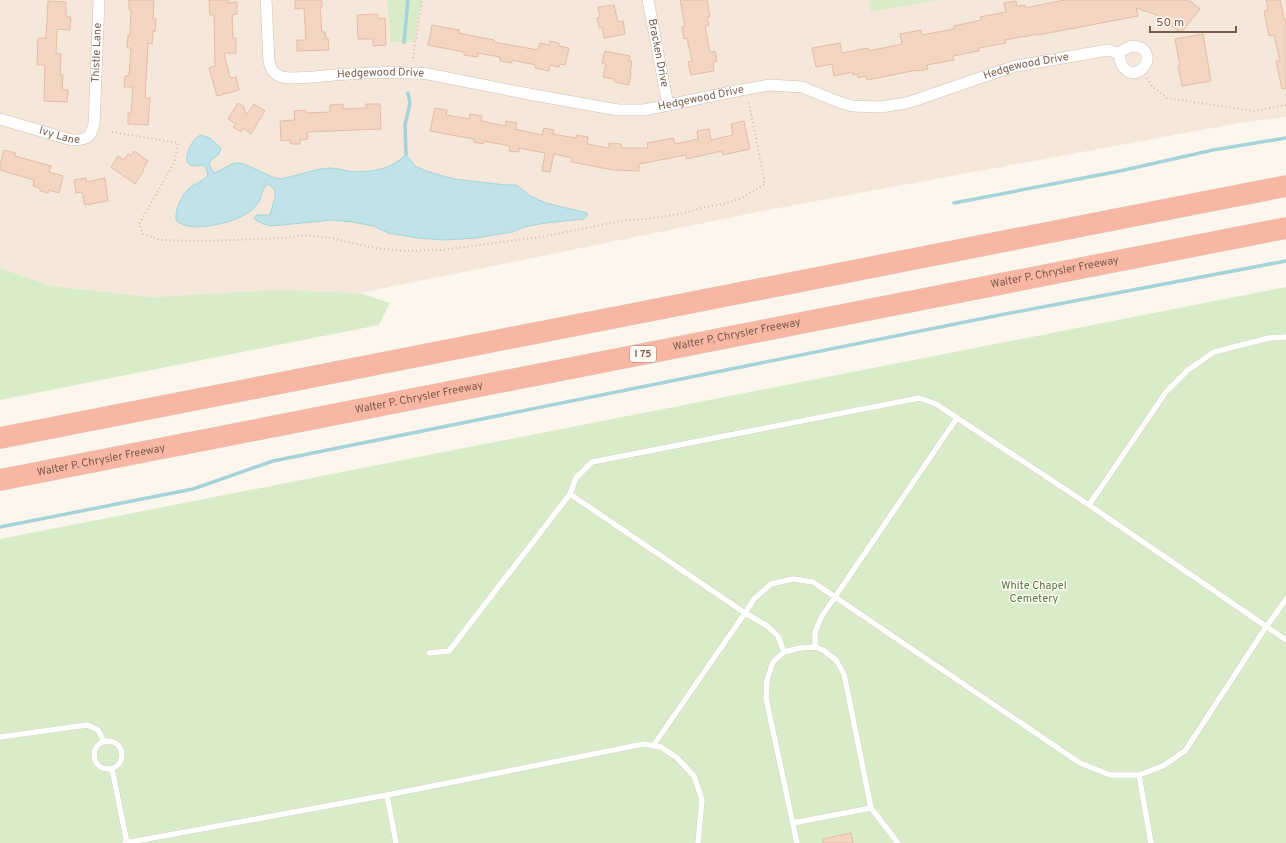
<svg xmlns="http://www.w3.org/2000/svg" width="1286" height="843" font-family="Overpass,sans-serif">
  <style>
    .residential { fill: #f5e8da }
    .green { fill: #d8ecc9 }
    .water { fill: #bfe3e8; stroke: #a5d3da }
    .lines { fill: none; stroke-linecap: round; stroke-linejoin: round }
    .stream { stroke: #a5d3da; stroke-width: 3.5 }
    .building { fill: #f3d5c3; stroke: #e6bba3 }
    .lane-casing { stroke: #d1beb0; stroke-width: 6 }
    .street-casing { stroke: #d1beb0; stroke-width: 12 }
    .highway-casing { stroke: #dad1cd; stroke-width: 22 }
    .path { stroke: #d9b8a5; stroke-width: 2; stroke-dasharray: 1 3; stroke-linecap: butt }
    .lane { stroke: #fff; stroke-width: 5.5 }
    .street { stroke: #fff; stroke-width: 11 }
    .highway { stroke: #f7b7a3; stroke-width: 21 }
    .labels { text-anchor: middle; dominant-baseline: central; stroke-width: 3; stroke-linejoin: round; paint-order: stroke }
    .shield { fill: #fffaf3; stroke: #a28b7f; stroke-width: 1 }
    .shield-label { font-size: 10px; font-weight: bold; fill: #7a5c4d }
    .street-label { font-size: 11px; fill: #7a5c4d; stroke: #fffaf3 }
    .park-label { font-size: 11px; fill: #537a41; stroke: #fffaf3 }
  </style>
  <rect width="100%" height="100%" fill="#fdf6ec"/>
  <path class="residential" d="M 0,0 L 1286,0 L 1286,117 L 1239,123 L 773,209 L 360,293 L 275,290 L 154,297 L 51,286 L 0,268 Z"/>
  <g class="green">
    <path d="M 387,0 L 421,0 L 414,42 L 391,42 Z"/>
    <path d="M 869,0 L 936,0 L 871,12 Z"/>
    <path d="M 0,268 L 51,286 L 153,297 L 275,290 L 360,293 L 390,303 L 379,325 L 0,400 Z"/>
    <path d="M 1286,287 L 1286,843 L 0,843 L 0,539 Z"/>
  </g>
  <path class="water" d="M 201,135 L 210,138 L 221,148 L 219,154 L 209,162 L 211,168 L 214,173 C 222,170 228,165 235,163 C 245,161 269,178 280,179 C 297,176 313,169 329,168 C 336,168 342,170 348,171 C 368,173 392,170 406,154 L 415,166 L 429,172 L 454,179 L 506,185 L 515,185 L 518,186 L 530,196 L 546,203 L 587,213 L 588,214 L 584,219 L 545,223 L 524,227 L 512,232 L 476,238 L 445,240 L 418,238 L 388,233 L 373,226 L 353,222 L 333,220 L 271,226 L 263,224 L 254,219 L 256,215 L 268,215 L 270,214 L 275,198 L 275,190 C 264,176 263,193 260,200 C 257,205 253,209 249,212 C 236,222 189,235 176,220 C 175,208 182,193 192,186 C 198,183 204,180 208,175 L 206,167 L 203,165 C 199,165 194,167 190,165 C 181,159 193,137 201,135 Z"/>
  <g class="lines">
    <g class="stream">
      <path d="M 404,42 L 408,0"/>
      <path d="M 406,154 L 405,125 L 410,103 L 408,93"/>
      <path d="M 954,203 L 1120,171 L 1213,150 L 1286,138"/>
      <path d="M 0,527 L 193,489 L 273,461 L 1005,314 L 1286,261"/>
    </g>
  </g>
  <g class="building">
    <path d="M 129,0 L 154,0 L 153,19 L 156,19 L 155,32 L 153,31 L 152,44 L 148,43 L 145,98 L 150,98 L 148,125 L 128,124 L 128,113 L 131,113 L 133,87 L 124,87 L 125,76 L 129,76 L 131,48 L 127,48 L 128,35 L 130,35 L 131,10 L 129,10 Z"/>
    <path d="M 209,0 L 228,0 L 228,3 L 237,2 L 237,14 L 232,15 L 233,38 L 236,38 L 236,53 L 224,53 L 230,78 L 236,77 L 239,90 L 217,96 L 209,68 L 215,66 L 214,15 L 210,15 Z"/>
    <path d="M 295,0 L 322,0 L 322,7 L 320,7 L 322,32 L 325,32 L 326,39 L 328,38 L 329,50 L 297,51 L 297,40 L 306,40 L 304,8 L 295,9 Z"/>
    <path d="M 680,0 L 707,0 L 710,17 L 707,17 L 709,25 L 705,26 L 710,52 L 715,51 L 717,61 L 713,62 L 714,71 L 691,75 L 688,62 L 692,61 L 687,38 L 684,39 L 682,27 L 685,26 Z"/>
    <path d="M 1065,0 L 1189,0 L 1200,9 L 1181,33 L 1157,15 L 1136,8 L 1138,16 L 1038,35 L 1038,34 L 1005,40 L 1006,43 L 979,48 L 979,51 L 953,56 L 954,60 L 927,65 L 928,69 L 917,71 L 917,70 L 867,80 L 866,76 L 858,78 L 857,74 L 853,75 L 853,72 L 834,76 L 832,64 L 816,67 L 812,48 L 840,43 L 842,53 L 868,48 L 869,51 L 902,44 L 900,34 L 921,30 L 922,35 L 954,29 L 954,26 L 981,20 L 980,17 L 1006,12 L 1004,3 L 1016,1 L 1017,6 L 1025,5 L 1025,8 Z"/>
    <path d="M 1266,0 L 1280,0 L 1284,19 L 1286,19 L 1286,88 L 1282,89 L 1276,61 L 1280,61 L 1274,35 L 1269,36 L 1264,11 L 1268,10 Z"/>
    <path d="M 48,1 L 66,2 L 66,17 L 71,17 L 70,30 L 57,29 L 56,53 L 61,54 L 60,75 L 63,75 L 62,90 L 68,90 L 67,102 L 44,101 L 45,65 L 37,65 L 38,38 L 46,38 Z"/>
    <path d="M 614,5 L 618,22 L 623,21 L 625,34 L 604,38 L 602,27 L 599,27 L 597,18 L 600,17 L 598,7 Z"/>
    <path d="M 378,14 L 378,19 L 385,18 L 386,45 L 373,46 L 373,39 L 358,39 L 357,15 Z"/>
    <path d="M 432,25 L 459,30 L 459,33 L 494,40 L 494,42 L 538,50 L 540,43 L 549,45 L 550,41 L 559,43 L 559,46 L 569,48 L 565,65 L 560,64 L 559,67 L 550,65 L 549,71 L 535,68 L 536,65 L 512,60 L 512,63 L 500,61 L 500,57 L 478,53 L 478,57 L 464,55 L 464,52 L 428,45 Z"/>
    <path d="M 1203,34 L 1211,81 L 1182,86 L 1178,66 L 1180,66 L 1175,39 Z"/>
    <path d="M 605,51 L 630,56 L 629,61 L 632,61 L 630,73 L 631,73 L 629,85 L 614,82 L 614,79 L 603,77 L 606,64 L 602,63 Z"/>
    <path d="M 238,103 L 244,107 L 246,115 L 254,104 L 265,111 L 251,134 L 243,128 L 241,132 L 233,127 L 236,124 L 228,119 Z"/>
    <path d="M 343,104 L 343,109 L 367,108 L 366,104 L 380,104 L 381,129 L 307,132 L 308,139 L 300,140 L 300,144 L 291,144 L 290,140 L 281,141 L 280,121 L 295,120 L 294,111 L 306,110 L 307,113 L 330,112 L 330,105 Z"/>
    <path d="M 435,108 L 447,110 L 446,115 L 469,119 L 470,114 L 482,116 L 481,121 L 506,126 L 506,121 L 517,123 L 515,129 L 542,135 L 544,128 L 554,130 L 553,134 L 576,138 L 576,135 L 588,137 L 587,144 L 609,148 L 609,143 L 621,144 L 621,148 L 648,148 L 647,143 L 673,138 L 675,144 L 698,139 L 697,131 L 709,129 L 711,140 L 733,135 L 731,124 L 744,121 L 750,149 L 723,155 L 722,151 L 686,159 L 686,155 L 639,164 L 639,171 L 613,170 L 571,162 L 572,158 L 554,154 L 550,172 L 542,171 L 545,153 L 519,148 L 519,152 L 509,151 L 510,146 L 484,141 L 483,144 L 474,142 L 474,139 L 430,131 Z"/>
    <path d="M 4,150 L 16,153 L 15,156 L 51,166 L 49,172 L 63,176 L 59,193 L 49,190 L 48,193 L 40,191 L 40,188 L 33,186 L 34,180 L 0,170 L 0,165 Z"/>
    <path d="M 134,151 L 148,161 L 143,169 L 144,170 L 135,184 L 111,167 L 118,156 L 124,160 L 128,154 L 131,156 Z"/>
    <path d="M 86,178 L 86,182 L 105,178 L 108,201 L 85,205 L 82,192 L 76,193 L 74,180 Z"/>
    <path d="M 851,833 L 853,843 L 823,843 L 823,839 Z"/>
  </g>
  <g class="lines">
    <defs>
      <g id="lane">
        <path d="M 1089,505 L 1166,392 L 1188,370 L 1214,352 L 1269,338 L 1286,337"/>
        <path d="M 815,647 L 815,632 L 822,616 L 957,418"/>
        <path d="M 784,652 L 778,636 L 766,625 L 745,613 L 570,494 L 576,478 L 592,462 L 919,398 L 936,404 L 1089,505 L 1286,640"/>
        <path d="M 429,653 L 449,651 L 570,494"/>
        <path d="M 0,737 L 87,725 L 98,730 L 104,742"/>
        <circle cx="108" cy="755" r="14"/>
        <path d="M 653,746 L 745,613 L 754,599 L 771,584 L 793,579 L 813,582 L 1080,763 L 1110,775 L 1139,775 L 1163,766 L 1185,751 L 1266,627 L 1286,599"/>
        <path d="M 112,769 L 127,843"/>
        <path d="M 1139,775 L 1151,843"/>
        <path d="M 387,795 L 396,843"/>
        <path d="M 793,823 L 871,808"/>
        <path d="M 125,843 L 387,795 L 644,744 L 661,747 L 677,758 L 694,776 L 702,800 L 698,843"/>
        <path d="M 797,843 L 766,698 L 767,680 L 773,662 L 784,652 L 800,648 L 815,647 L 823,650 L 836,660 L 844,674 L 871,808 L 898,843"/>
      </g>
      <g id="street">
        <path id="s1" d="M 266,0 L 269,62 C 271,70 274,75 282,77 C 295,80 319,76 334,75 C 365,73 397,71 428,74 L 534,95 L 618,110 L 644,110 L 741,90 L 770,85 L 802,87 L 839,102 L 852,106 L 881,107 L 906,103 L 919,99 L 991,74 L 1016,66 L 1108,50 L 1118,53"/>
        <path id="s2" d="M 648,0 L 668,105"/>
        <path d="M 1131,46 C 1165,47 1137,90 1122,65 C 1120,62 1120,57 1118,53 Z"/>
        <path id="s3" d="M 0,119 L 72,140 C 86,140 91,138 94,124 L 99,0"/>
      </g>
      <g id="highway">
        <path d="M 0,438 L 1286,186"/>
        <path id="s4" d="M 0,480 C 429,397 857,309 1286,228"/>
      </g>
    </defs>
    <use href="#lane" class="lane-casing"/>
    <use href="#street" class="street-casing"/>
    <use href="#highway" class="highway-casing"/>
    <g class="path">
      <path d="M 413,58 L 422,0"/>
      <path d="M 1147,78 L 1152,86 L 1167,98 L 1254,111 L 1286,105"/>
      <path d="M 112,132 L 178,143 L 174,163 L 139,224 L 143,234 L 161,240 L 205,241 L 284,238 L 304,235 L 331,238 L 375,248 L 403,251 L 441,250 L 541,237 L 626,220 L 647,219 L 685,213 L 701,208 L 723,204 L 742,198 L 765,184 L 749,103"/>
    </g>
    <use href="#lane" class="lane"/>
    <use href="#street" class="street"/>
    <use href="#highway" class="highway"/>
  </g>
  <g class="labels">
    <rect class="shield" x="630" y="346" width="26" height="16" rx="3"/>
    <g class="shield-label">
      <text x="643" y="354">I 75</text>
    </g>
    <g class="street-label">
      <text stroke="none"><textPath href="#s3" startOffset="177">Thistle Lane</textPath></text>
      <text stroke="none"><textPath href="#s2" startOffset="54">Bracken Drive</textPath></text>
      <text stroke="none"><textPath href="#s1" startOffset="843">Hedgewood Drive</textPath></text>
      <text stroke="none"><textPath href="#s1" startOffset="182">Hedgewood Drive</textPath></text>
      <text stroke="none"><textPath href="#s1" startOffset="507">Hedgewood Drive</textPath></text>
      <text stroke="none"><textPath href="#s3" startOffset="62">Ivy Lane</textPath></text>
      <text stroke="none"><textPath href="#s4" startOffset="1075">Walter P. Chrysler Freeway</textPath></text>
      <text stroke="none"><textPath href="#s4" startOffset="751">Walter P. Chrysler Freeway</textPath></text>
      <text stroke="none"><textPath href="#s4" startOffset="427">Walter P. Chrysler Freeway</textPath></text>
      <text stroke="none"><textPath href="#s4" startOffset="103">Walter P. Chrysler Freeway</textPath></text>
    </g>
    <g class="park-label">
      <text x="1034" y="586">White Chapel<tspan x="1034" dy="13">Cemetery</tspan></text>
    </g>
  </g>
  <path d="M1150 26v6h86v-6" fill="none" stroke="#7a5c4d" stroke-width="2"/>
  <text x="1156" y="26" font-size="12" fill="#7a5c4d" stroke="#fffaf3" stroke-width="3" paint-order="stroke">50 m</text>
</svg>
